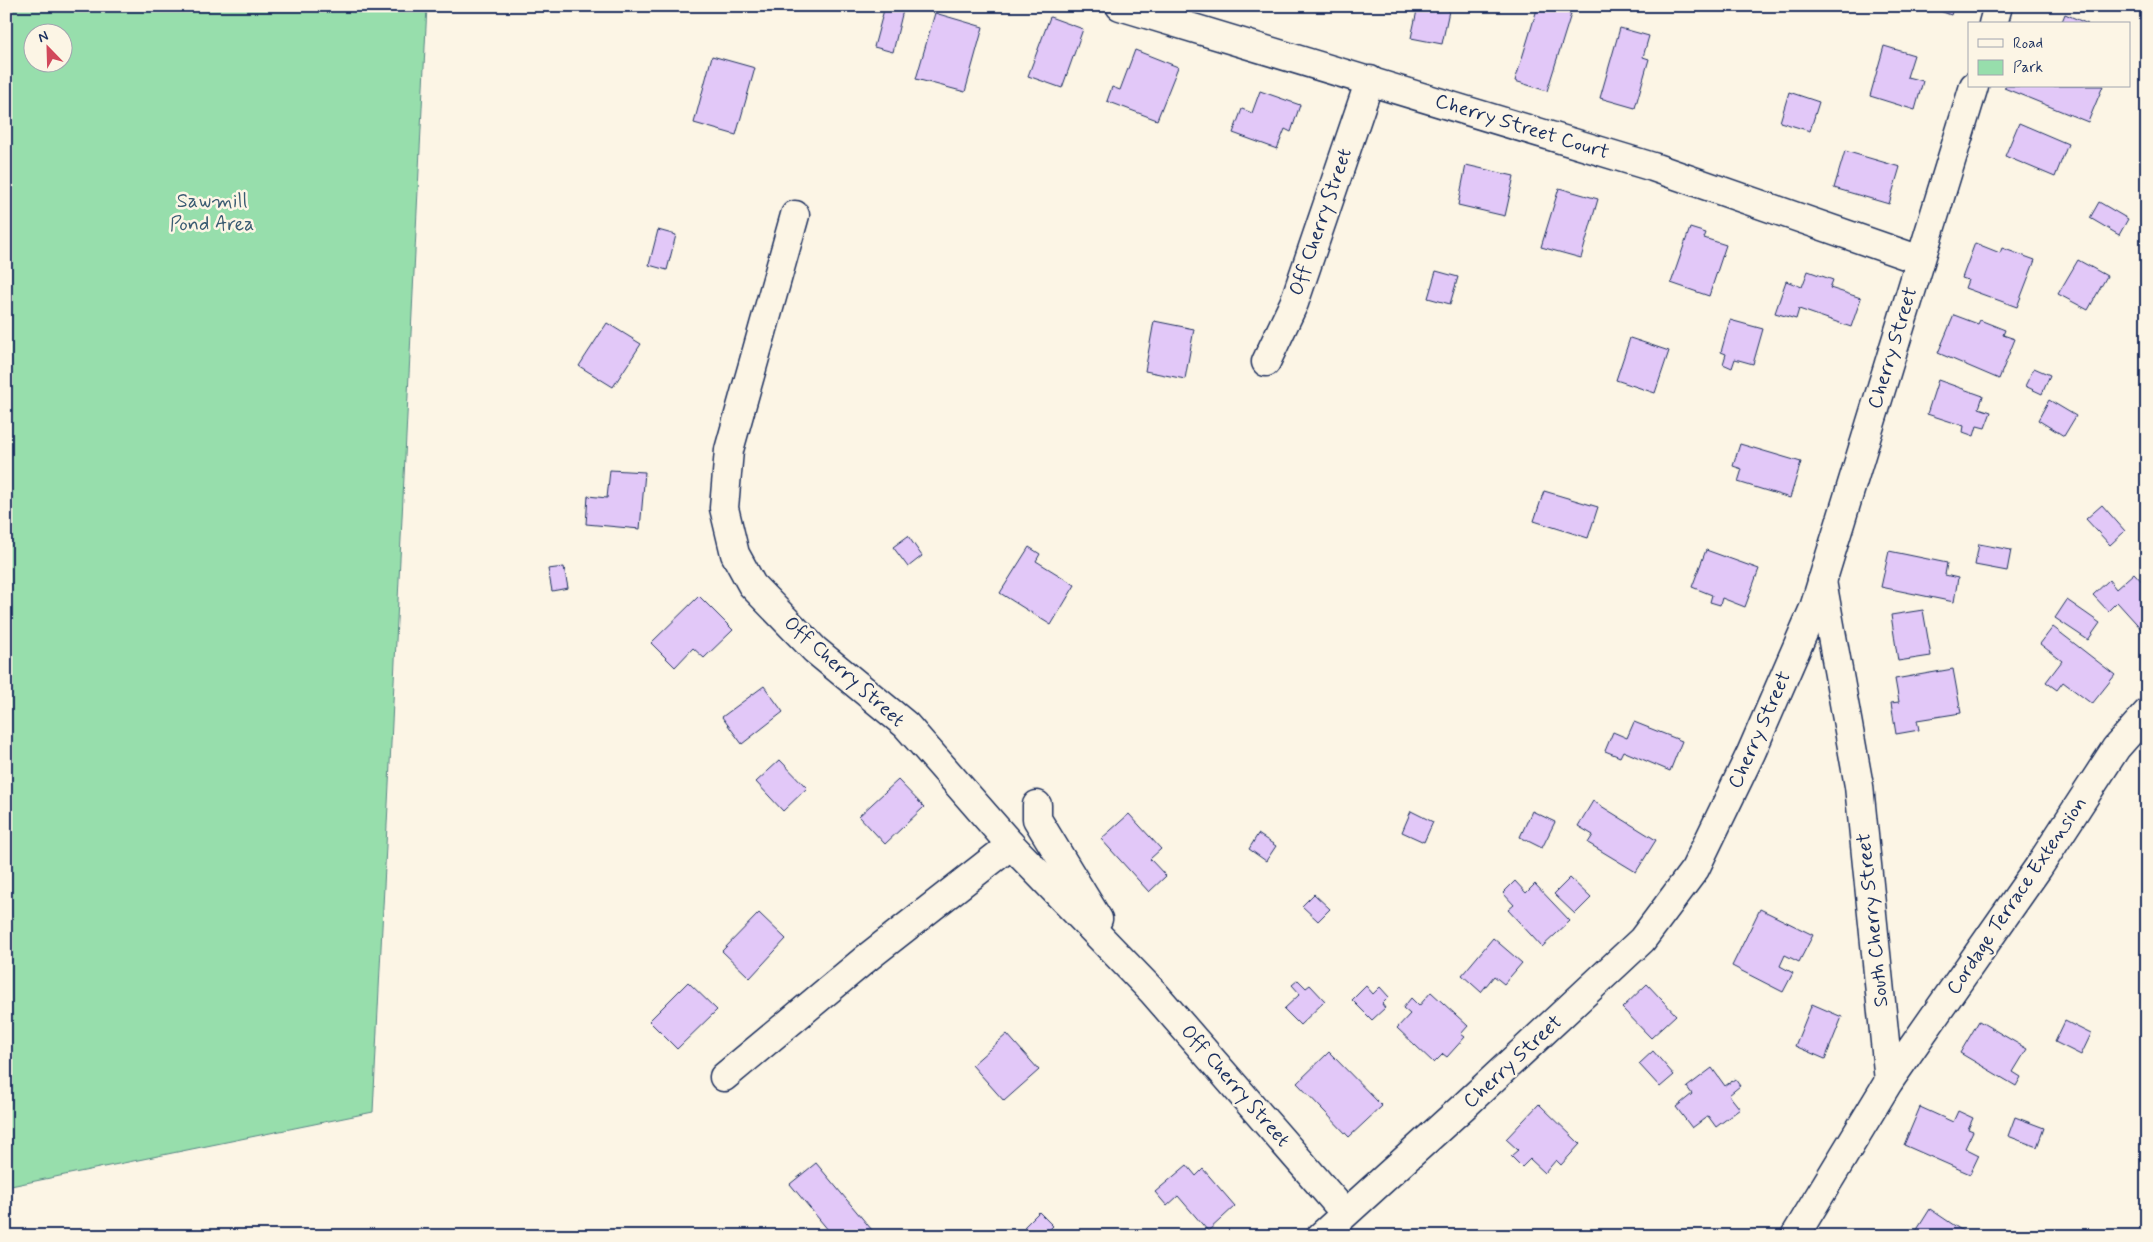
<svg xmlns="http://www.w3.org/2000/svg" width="2153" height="1242" font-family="Mynerve,sans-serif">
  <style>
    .green { fill: #97deac; stroke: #598685; fill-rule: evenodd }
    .building { fill: #e2c8f8; stroke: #1b2f5e }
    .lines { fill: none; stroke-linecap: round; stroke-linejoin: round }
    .street-casing { stroke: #1b2f5e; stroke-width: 31 }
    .secondary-casing { stroke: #1b2f5e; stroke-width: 31 }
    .street { stroke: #fcf5e5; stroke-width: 28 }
    .secondary { stroke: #fcf5e5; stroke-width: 28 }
    .labels { text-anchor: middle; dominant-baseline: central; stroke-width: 5; stroke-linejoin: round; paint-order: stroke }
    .street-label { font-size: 20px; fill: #1b2f5e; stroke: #fcf5e5 }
    .park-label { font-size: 20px; fill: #3a5b72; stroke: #fcf5e5 }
  </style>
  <rect width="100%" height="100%" fill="#fcf5e5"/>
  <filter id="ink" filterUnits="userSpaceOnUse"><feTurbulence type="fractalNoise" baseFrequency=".02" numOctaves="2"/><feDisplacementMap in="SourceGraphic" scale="10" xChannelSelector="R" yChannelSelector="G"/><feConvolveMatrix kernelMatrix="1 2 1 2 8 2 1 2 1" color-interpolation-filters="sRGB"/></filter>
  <g filter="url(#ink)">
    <path class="green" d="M 6,6 L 427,6 L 373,1112 L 6,1187 ZM 32,32 L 62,32 L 62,62 L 32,62 Z"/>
    <g class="building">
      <path d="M 885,6 L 904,6 L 893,52 L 874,47 Z"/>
      <path d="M 1418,6 L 1450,6 L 1442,44 L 1411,38 Z"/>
      <path d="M 1538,6 L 1546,6 L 1571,14 L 1547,91 L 1515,81 Z"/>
      <path d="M 1926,6 L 1954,6 L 1951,15 Z"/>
      <path d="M 935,13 L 983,27 L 965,92 L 916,79 Z"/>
      <path d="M 2065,14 L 2088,24 L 2061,24 Z"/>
      <path d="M 1050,17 L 1083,29 L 1062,88 L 1028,76 Z"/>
      <path d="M 1620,28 L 1649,36 L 1643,57 L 1649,59 L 1635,108 L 1600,98 Z"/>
      <path d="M 1884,46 L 1914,55 L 1907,77 L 1923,81 L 1915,110 L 1870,96 Z"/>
      <path d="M 1135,50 L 1178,67 L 1157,120 L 1107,101 L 1112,87 L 1120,90 Z"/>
      <path d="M 712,56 L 755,68 L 736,135 L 694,123 Z"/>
      <path d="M 2005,86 L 2103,86 L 2088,122 L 2004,88 Z"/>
      <path d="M 1260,91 L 1300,105 L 1291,132 L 1285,129 L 1277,149 L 1233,133 L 1242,109 L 1252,113 Z"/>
      <path d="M 1789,92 L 1819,102 L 1810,131 L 1780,122 Z"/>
      <path d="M 2019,123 L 2068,144 L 2055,177 L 2005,156 Z"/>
      <path d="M 1845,151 L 1900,167 L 1889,204 L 1834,188 Z"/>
      <path d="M 1466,165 L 1514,176 L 1505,216 L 1458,205 Z"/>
      <path d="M 1559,188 L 1598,199 L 1581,258 L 1541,247 Z"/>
      <path d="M 2099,202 L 2128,219 L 2119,235 L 2090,218 Z"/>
      <path d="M 1690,228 L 1706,233 L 1704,238 L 1726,245 L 1709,296 L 1671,283 Z"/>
      <path d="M 658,230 L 676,235 L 667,270 L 649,265 Z"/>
      <path d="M 1975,243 L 2000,253 L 2002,248 L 2035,260 L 2017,307 L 1965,288 L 1968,280 L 1962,278 Z"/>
      <path d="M 2078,260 L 2107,276 L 2088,310 L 2058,294 Z"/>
      <path d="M 1436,271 L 1458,277 L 1450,304 L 1428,298 Z"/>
      <path d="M 1808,271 L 1833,280 L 1830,288 L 1861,298 L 1851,327 L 1799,309 L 1796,319 L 1775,313 L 1786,281 L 1802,287 Z"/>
      <path d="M 1954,315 L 1978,324 L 1980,320 L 2005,330 L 2003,335 L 2015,339 L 1999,379 L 1938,353 Z"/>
      <path d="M 1730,320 L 1763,329 L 1753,364 L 1735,359 L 1732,368 L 1723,364 L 1726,354 L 1721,352 Z"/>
      <path d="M 1154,321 L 1194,329 L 1185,379 L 1145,371 Z"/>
      <path d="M 607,323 L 641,344 L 613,387 L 579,366 Z"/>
      <path d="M 1630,338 L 1669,351 L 1655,393 L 1616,380 Z"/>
      <path d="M 2034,368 L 2050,375 L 2042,394 L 2025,386 Z"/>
      <path d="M 1938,380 L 1983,396 L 1979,408 L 1991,412 L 1985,428 L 1977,426 L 1974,436 L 1963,432 L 1964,426 L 1927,414 Z"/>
      <path d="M 2049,400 L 2076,416 L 2064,436 L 2038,420 Z"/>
      <path d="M 1740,444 L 1801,462 L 1790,498 L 1738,482 L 1742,469 L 1733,466 Z"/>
      <path d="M 610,470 L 645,472 L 640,529 L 586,524 L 588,496 L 607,498 Z"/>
      <path d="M 1544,491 L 1598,507 L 1588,538 L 1534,521 Z"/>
      <path d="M 2102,505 L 2125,531 L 2110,545 L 2086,519 Z"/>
      <path d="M 908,536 L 922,556 L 908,567 L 893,547 Z"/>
      <path d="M 1979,544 L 2011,550 L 2007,571 L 1975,565 Z"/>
      <path d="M 1029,547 L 1040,554 L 1036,561 L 1075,585 L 1051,625 L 1000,593 Z"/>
      <path d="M 1706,550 L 1759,569 L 1745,607 L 1722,598 L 1720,605 L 1710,602 L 1712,595 L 1692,587 Z"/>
      <path d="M 1889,551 L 1947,563 L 1945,575 L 1958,578 L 1954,602 L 1881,587 Z"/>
      <path d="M 564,567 L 568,588 L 552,591 L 548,569 Z"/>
      <path d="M 2134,573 L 2147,587 L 2147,632 L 2145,633 L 2117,602 L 2108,611 L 2093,595 L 2109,580 L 2116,589 Z"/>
      <path d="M 699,596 L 733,630 L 704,658 L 693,648 L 675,667 L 651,643 Z"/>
      <path d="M 2067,600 L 2100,623 L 2088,640 L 2055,618 Z"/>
      <path d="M 1923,610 L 1931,656 L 1898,661 L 1891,615 Z"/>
      <path d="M 2053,627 L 2115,675 L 2092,704 L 2063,682 L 2057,690 L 2046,682 L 2062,661 L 2040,644 Z"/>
      <path d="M 1953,669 L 1961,713 L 1917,720 L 1919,730 L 1896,734 L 1891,703 L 1899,702 L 1895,679 Z"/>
      <path d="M 764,686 L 783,712 L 742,744 L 722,717 Z"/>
      <path d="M 1634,722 L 1682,741 L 1670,771 L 1623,751 L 1620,757 L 1605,751 L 1613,732 L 1627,738 Z"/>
      <path d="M 780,760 L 807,788 L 783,811 L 756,782 Z"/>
      <path d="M 898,780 L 924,807 L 885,844 L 859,816 Z"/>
      <path d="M 1593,801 L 1656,840 L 1636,872 L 1588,843 L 1593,835 L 1578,826 Z"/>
      <path d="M 1411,811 L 1433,822 L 1424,842 L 1402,832 Z"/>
      <path d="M 1532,811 L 1555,822 L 1542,848 L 1520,837 Z"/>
      <path d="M 1129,814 L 1161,849 L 1150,859 L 1166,876 L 1149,892 L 1101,839 Z"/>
      <path d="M 1258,834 L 1276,846 L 1266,861 L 1249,849 Z"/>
      <path d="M 1570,878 L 1591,898 L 1575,914 L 1554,894 Z"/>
      <path d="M 1515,881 L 1526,893 L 1535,884 L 1570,921 L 1542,947 L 1508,910 L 1514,905 L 1503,893 Z"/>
      <path d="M 1314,894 L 1330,909 L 1318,921 L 1302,906 Z"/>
      <path d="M 1760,909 L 1813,935 L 1799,962 L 1785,955 L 1780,966 L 1793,973 L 1783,992 L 1732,966 Z"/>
      <path d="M 759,913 L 786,939 L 750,978 L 722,951 Z"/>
      <path d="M 1493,938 L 1522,963 L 1504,984 L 1494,976 L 1481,992 L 1462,975 Z"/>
      <path d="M 1298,980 L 1306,988 L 1310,985 L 1325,1001 L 1300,1025 L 1284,1009 L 1300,994 L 1292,985 Z"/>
      <path d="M 688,982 L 717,1010 L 677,1049 L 649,1021 Z"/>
      <path d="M 1647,984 L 1676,1015 L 1651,1038 L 1622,1008 Z"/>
      <path d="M 1366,986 L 1373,994 L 1380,987 L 1389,997 L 1382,1004 L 1385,1008 L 1372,1020 L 1352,1000 Z"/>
      <path d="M 1431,992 L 1468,1026 L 1461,1034 L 1465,1037 L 1447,1057 L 1443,1054 L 1434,1063 L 1397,1028 L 1410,1014 L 1403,1008 L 1411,998 L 1419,1006 Z"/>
      <path d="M 1812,1004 L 1842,1017 L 1825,1059 L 1795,1046 Z"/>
      <path d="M 1979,1021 L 2027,1049 L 2013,1072 L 2021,1077 L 2016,1086 L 1960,1053 Z"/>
      <path d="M 2065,1021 L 2091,1034 L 2081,1055 L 2055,1042 Z"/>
      <path d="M 1007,1034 L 1039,1070 L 1004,1101 L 972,1065 Z"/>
      <path d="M 1653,1051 L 1674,1075 L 1660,1087 L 1639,1064 Z"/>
      <path d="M 1329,1052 L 1382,1106 L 1349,1137 L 1297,1083 Z"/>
      <path d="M 1712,1068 L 1725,1086 L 1735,1079 L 1740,1086 L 1729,1095 L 1740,1109 L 1716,1127 L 1708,1116 L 1692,1128 L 1676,1107 L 1692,1094 L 1687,1087 Z"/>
      <path d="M 1539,1104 L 1580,1144 L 1561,1165 L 1556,1160 L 1545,1173 L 1530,1159 L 1522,1167 L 1511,1156 L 1518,1150 L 1506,1139 Z"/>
      <path d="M 1920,1107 L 1953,1122 L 1958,1111 L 1973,1118 L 1968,1129 L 1973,1131 L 1965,1148 L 1979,1155 L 1970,1174 L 1904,1145 Z"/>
      <path d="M 2015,1117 L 2044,1128 L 2037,1147 L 2008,1136 Z"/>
      <path d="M 816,1163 L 877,1236 L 823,1236 L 829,1231 L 790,1184 Z"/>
      <path d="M 1187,1165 L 1196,1176 L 1203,1169 L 1235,1206 L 1208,1231 L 1178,1196 L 1167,1206 L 1155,1192 Z"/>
      <path d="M 1930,1209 L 1970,1236 L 1913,1236 Z"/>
      <path d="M 1039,1212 L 1053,1226 L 1043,1236 L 1033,1236 L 1024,1227 Z"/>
    </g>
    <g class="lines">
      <defs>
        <g id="street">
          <path d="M 1120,6 L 1653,167 L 1920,260"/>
          <path d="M 795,215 L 729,450 L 724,508 L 735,554 L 752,585 L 815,650 L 906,725 L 1011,845 L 1153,992 L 1345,1213"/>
          <path d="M 1266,362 L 1294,303 L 1370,80"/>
          <path d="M 1822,581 L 1859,786 L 1889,1081"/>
          <path d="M 1037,805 L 1037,819 L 1098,919"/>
          <path d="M 724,1077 L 868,957 L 1011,845"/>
          <path d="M 1795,1236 L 1889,1081 L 2038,868 L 2116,748 L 2147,713"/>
        </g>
        <g id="secondary">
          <path d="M 1993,24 L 1998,6"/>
          <path d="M 1321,1236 L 1463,1107 L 1642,940 L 1695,869 L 1751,753 L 1814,608 L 1974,86"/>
        </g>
      </defs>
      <use href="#street" class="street-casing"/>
      <use href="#secondary" class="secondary-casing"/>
      <use href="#street" class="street"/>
      <use href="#secondary" class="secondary"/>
    </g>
  </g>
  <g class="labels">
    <g class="street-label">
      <text transform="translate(1522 127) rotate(17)">Cherry Street Court</text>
      <text transform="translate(1321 222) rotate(-71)">Off Cherry Street</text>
      <text transform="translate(1893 348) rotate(-73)">Cherry Street</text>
      <text transform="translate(844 672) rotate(42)">Off Cherry Street</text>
      <text transform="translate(1760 730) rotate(-66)">Cherry Street</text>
      <text transform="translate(2017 896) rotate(-56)">Cordage Terrace Extension</text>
      <text transform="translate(1873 920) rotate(-96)">South Cherry Street</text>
      <text transform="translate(1513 1062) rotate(-43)">Cherry Street</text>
      <text transform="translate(1235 1086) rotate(49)">Off Cherry Street</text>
    </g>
    <g class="park-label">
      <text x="212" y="201">Sawmill<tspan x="212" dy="23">Pond Area</tspan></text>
    </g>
  </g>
  <rect width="2153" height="1242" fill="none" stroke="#fcf5e5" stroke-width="25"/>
  <rect x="12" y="12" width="2128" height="1217" fill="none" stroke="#1b2f5e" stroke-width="2" filter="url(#ink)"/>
  <rect x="1968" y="22" width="162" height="65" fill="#fcf5e5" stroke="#a2a6af"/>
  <rect x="1978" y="39" width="25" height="8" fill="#fcf5e5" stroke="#a2a6af"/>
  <text x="2013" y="48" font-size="15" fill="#1b2f5e">Road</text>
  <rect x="1978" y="60" width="25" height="15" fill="#97deac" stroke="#a2a6af"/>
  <text x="2013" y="72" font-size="15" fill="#1b2f5e">Park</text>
  <g transform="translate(48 48) rotate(337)"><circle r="24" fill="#fcf5e5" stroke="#a2a6af"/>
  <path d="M0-4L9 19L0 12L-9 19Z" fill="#d1495b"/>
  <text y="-8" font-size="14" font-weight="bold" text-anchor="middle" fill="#1b2f5e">N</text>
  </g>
</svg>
